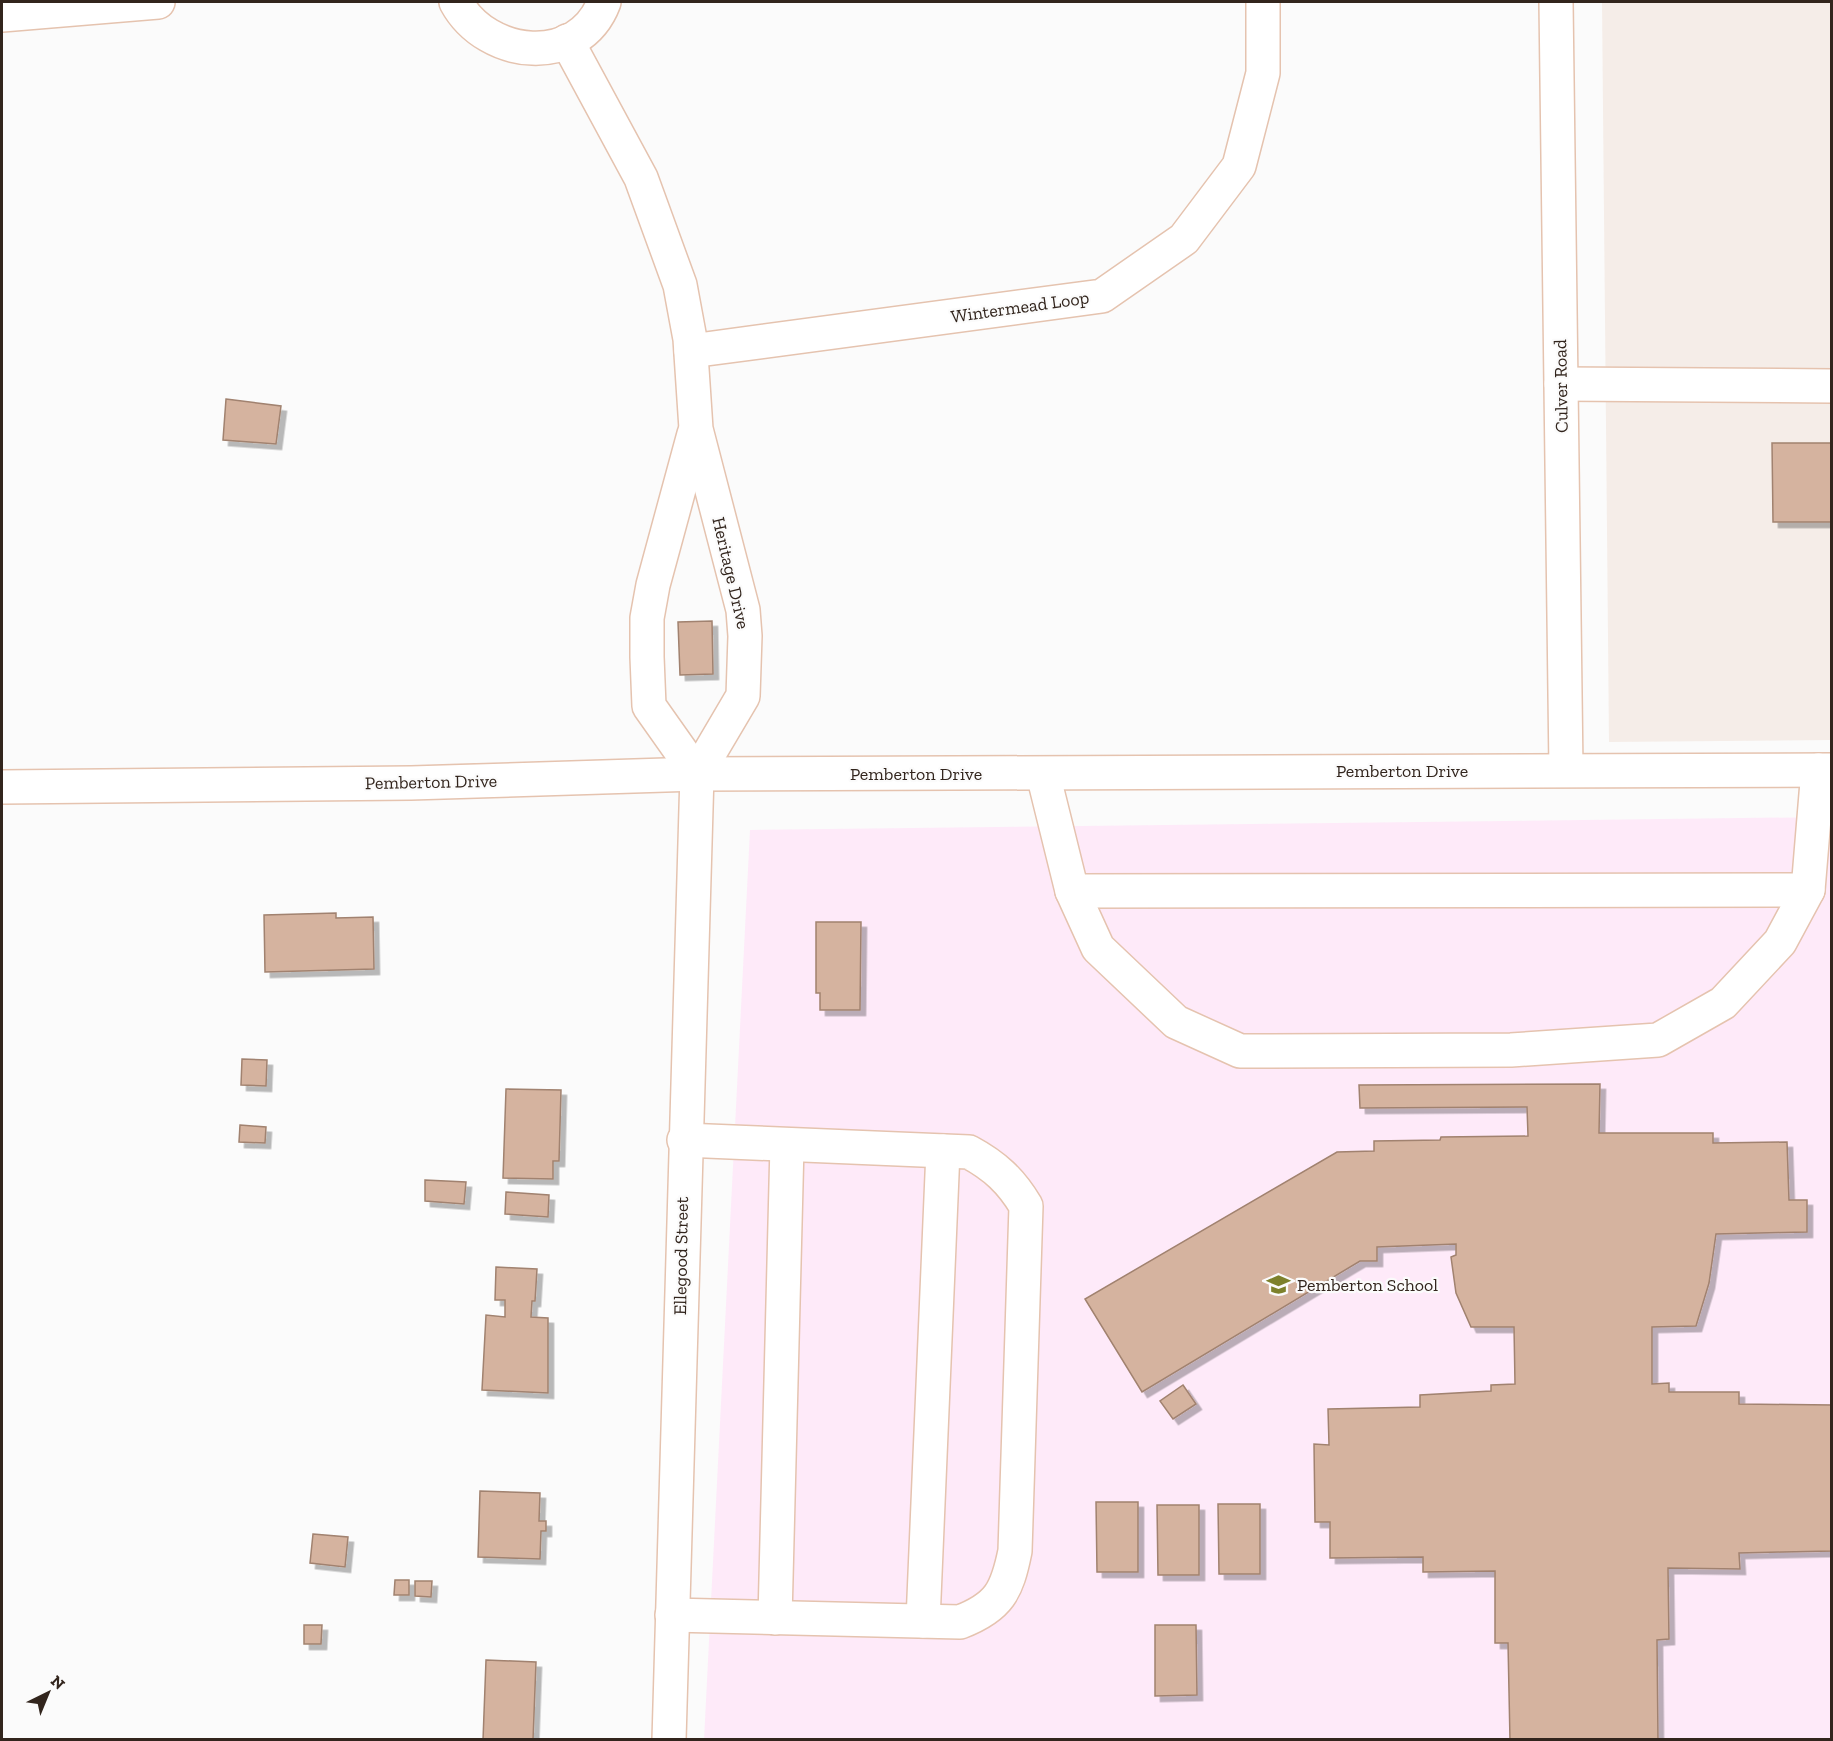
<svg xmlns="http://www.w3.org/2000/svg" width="1833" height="1741" font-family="'Zilla Slab',serif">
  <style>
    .built { fill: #f5ede8 }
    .education { fill: #feeaf9 }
    .building { fill: #d5b39f; stroke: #a1826f; stroke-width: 1.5; filter: url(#shadow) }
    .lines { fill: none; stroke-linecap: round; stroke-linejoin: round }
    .minor-casing { stroke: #e5c3af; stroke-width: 36 }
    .minor { stroke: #fff; stroke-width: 33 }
    .labels { text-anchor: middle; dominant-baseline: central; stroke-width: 4.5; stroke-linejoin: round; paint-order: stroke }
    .street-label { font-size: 18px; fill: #32251d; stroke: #fbfbfb }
    .poi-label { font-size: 18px; fill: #32251d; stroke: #fbfbfb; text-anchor: start }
  </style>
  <defs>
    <filter id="shadow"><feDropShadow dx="5.5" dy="5.5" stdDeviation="0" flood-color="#0004"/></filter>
  </defs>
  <rect width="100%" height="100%" fill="#fbfbfb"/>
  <path class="built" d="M 1602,2 L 1831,2 L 1831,740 L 1609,742 Z"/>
  <path class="education" d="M 1831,817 L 1831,1739 L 704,1740 L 750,830 Z"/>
  <g class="building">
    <path d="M 226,399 L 281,406 L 276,444 L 223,440 Z"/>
    <path d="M 1772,443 L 1832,443 L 1832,522 L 1773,522 Z"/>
    <path d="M 712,621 L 713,674 L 680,675 L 678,622 Z"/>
    <path d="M 336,913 L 336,918 L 373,917 L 374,969 L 265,972 L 264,915 Z"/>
    <path d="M 816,922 L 861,922 L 860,1010 L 820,1010 L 820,993 L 816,993 Z"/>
    <path d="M 242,1059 L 267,1060 L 266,1086 L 241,1085 Z"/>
    <path d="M 1600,1084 L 1599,1133 L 1713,1133 L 1713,1143 L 1787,1142 L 1789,1200 L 1807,1200 L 1807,1232 L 1716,1234 L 1709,1283 L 1696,1326 L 1652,1327 L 1652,1384 L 1669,1383 L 1669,1392 L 1739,1392 L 1739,1404 L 1832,1405 L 1832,1551 L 1739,1553 L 1740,1569 L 1668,1568 L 1669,1639 L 1657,1640 L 1658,1740 L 1510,1740 L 1508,1643 L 1495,1643 L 1495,1571 L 1423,1572 L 1423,1557 L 1330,1558 L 1330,1522 L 1315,1522 L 1314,1444 L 1329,1445 L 1328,1409 L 1420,1407 L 1420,1395 L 1491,1391 L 1491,1385 L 1515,1384 L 1514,1327 L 1471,1327 L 1456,1293 L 1451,1257 L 1456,1255 L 1456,1244 L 1377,1247 L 1377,1261 L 1360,1261 L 1142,1392 L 1085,1299 L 1337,1152 L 1374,1151 L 1374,1141 L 1440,1140 L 1441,1137 L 1528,1136 L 1527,1107 L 1360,1108 L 1359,1085 Z"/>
    <path d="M 506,1089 L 561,1090 L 559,1161 L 553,1161 L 553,1179 L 503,1178 Z"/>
    <path d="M 240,1125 L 266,1127 L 265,1143 L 239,1142 Z"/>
    <path d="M 425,1180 L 466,1182 L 464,1204 L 425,1201 Z"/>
    <path d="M 506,1192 L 549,1195 L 548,1217 L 505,1214 Z"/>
    <path d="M 496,1267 L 537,1269 L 535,1301 L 532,1301 L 531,1317 L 548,1318 L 548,1393 L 482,1390 L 486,1315 L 505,1317 L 505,1300 L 495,1300 Z"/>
    <path d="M 1183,1385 L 1196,1404 L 1173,1419 L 1160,1401 Z"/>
    <path d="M 480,1491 L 540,1493 L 539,1521 L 546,1521 L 546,1531 L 541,1531 L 540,1559 L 478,1557 Z"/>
    <path d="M 1096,1502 L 1138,1502 L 1138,1572 L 1097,1572 Z"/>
    <path d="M 1218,1504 L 1260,1504 L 1260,1574 L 1219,1574 Z"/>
    <path d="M 1157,1505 L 1199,1505 L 1199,1575 L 1158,1575 Z"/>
    <path d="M 313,1534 L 348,1537 L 345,1567 L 310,1563 Z"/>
    <path d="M 395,1580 L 409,1580 L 409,1595 L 394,1595 Z"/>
    <path d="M 415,1581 L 432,1581 L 431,1597 L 415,1596 Z"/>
    <path d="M 304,1625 L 322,1625 L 321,1644 L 304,1644 Z"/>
    <path d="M 1155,1625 L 1196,1625 L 1197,1695 L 1155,1696 Z"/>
    <path d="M 486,1660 L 536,1662 L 533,1740 L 483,1740 Z"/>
  </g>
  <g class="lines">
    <defs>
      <g id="minor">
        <path d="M 456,2 C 487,59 579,68 604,2"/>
        <path d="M 1556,2 L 1566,770"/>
        <path d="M 2,15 L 158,2"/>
        <path d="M 567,41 L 641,178 L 680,285 L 690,339 L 696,429 L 743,610 L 745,636 L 743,696 L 697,774 L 669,1740"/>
        <path d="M 691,351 L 1102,296 L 1184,239 L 1239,166 L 1263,73 L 1263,2"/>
        <path d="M 1561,384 L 1832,386"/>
        <path d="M 694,434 L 653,585 L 647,618 L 647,657 L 649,706 L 697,774"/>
        <path d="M 1043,774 L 1072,891 L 1098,948 L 1176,1022 L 1240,1051 L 1511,1050 L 1658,1040 L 1723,1003 L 1780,942 L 1808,890 L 1818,770"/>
        <path d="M 2,787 L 411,783 L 697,774 L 1832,770"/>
        <path d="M 1072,891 L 1808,890"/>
        <path d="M 672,1615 L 960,1622 C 999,1607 1007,1591 1015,1551 L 1026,1206 C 1011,1181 995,1166 969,1152 L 684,1140"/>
        <path d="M 775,1618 L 787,1145"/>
        <path d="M 923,1621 L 943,1151"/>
      </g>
    </defs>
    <use href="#minor" class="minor-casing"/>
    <use href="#minor" class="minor"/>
  </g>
  <defs>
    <symbol id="school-bare" viewBox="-9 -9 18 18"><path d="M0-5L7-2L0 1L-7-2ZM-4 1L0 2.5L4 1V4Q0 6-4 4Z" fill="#7d812c" stroke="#fbfbfb" stroke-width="2.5" paint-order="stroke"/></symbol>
  </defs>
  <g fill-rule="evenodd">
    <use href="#school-bare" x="1262" y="1268" width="33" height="33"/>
  </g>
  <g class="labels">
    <g class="street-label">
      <text transform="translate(1020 307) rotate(-8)">Wintermead Loop</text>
      <text transform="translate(1561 386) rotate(-91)">Culver Road</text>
      <text transform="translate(731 573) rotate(77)">Heritage Drive</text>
      <text x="1402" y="771">Pemberton Drive</text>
      <text x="916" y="774">Pemberton Drive</text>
      <text transform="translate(431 782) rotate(-1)">Pemberton Drive</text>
      <text transform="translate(681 1256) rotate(-89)">Ellegood Street</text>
    </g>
    <g class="poi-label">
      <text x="1297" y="1285">Pemberton School</text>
    </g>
  </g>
  <rect width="1833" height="1741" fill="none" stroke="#32251d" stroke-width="6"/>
  <g transform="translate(48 1693) rotate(43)" stroke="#fbfbfb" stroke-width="4.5" paint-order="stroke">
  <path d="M0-4.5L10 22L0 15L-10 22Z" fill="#32251d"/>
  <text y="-9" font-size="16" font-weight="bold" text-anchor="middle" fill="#32251d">N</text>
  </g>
</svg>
